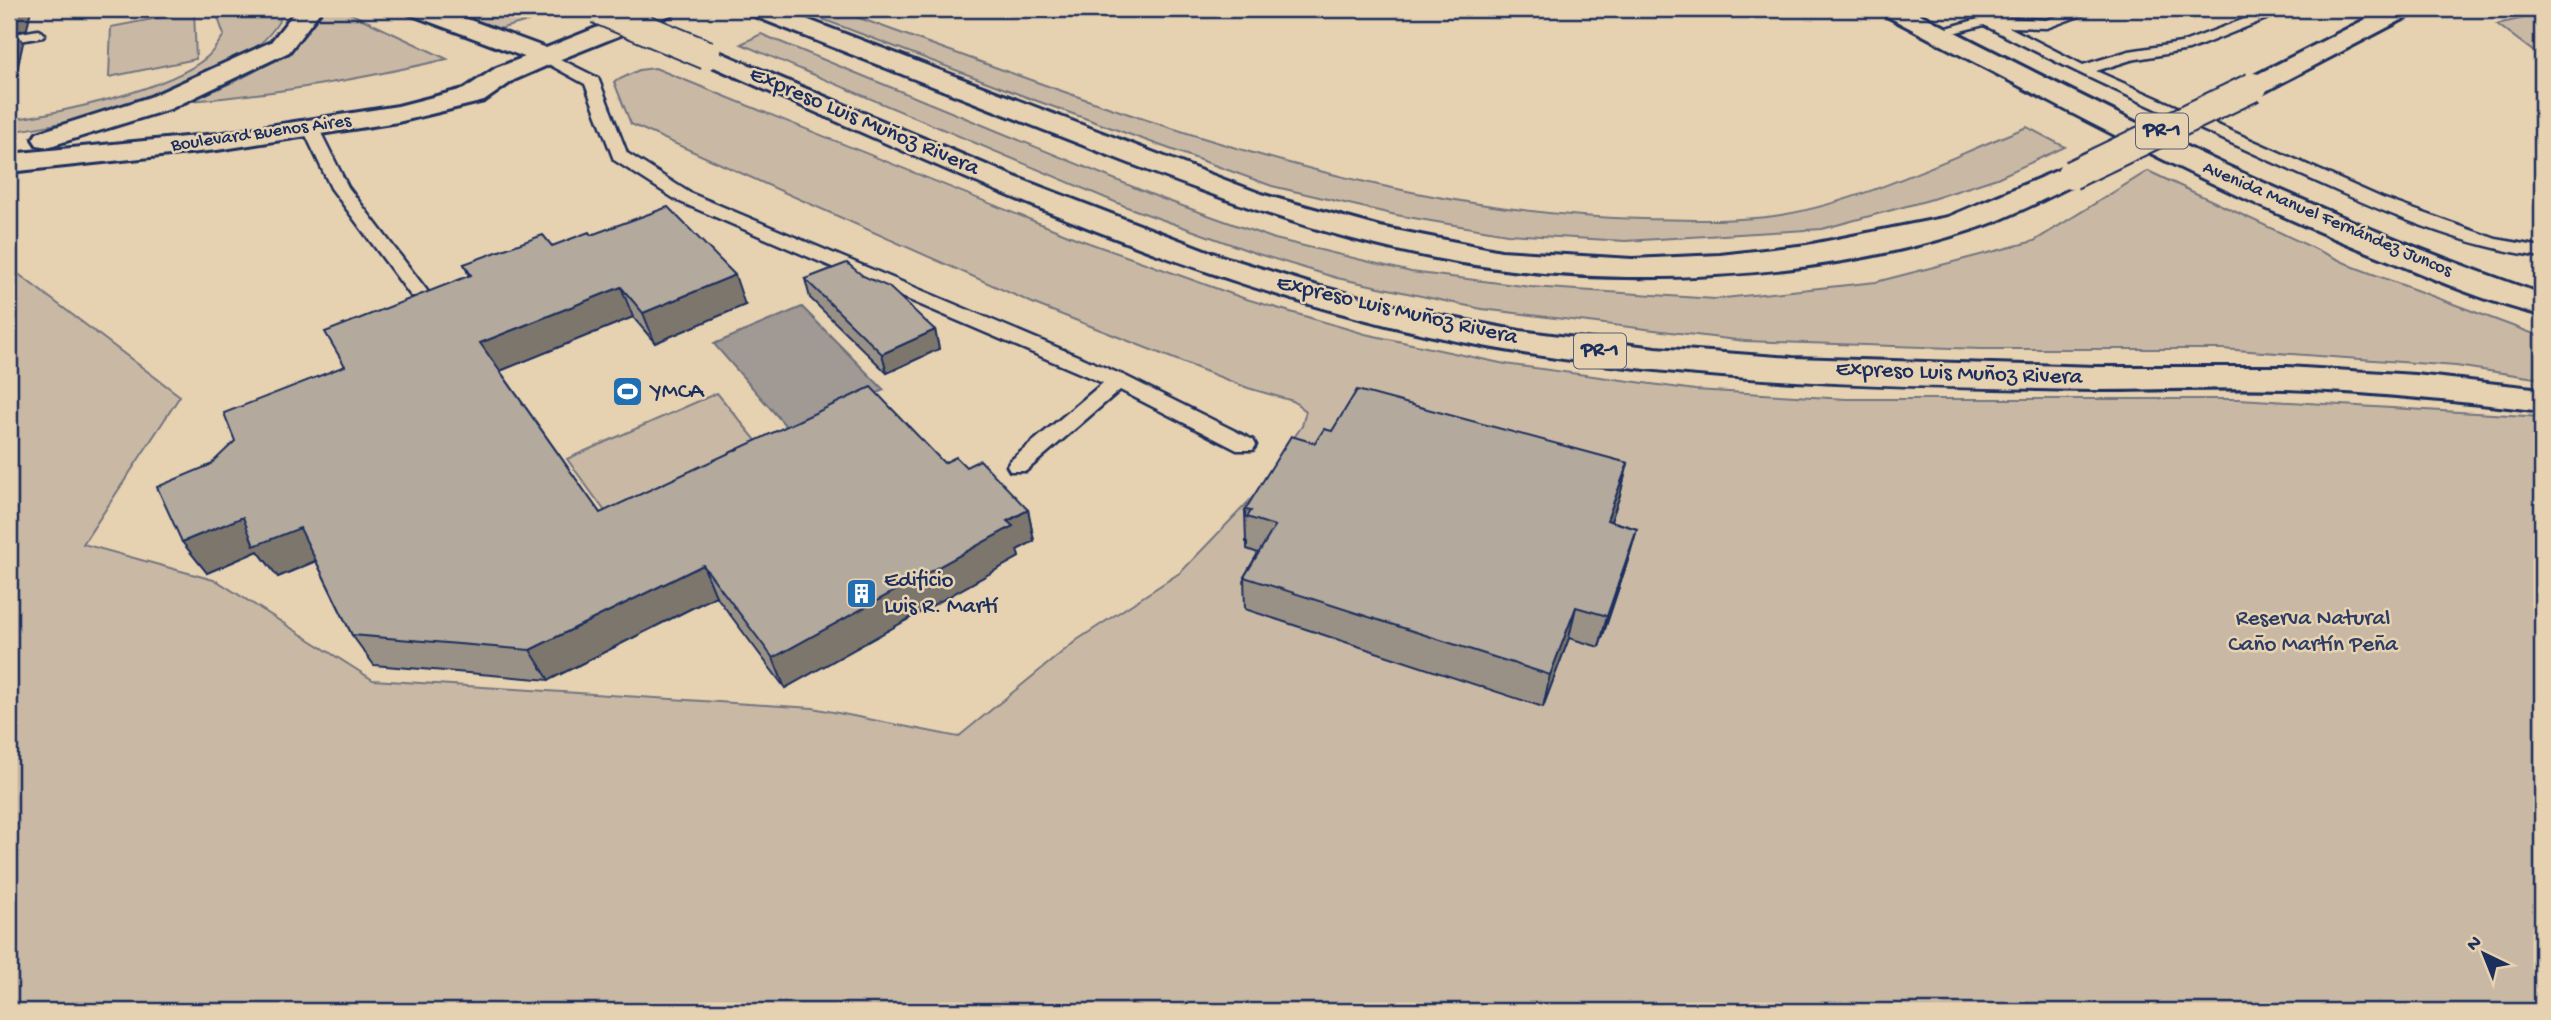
<svg xmlns="http://www.w3.org/2000/svg" width="2551" height="1020" font-family="'Gochi Hand',sans-serif">
  <style>
    .green { fill: #c9b9a4; stroke: #727481; stroke-width: 2 }
    .water { fill: #a09994; stroke: #6b6f7e; stroke-width: 2 }
    .lines { fill: none; stroke-linecap: round; stroke-linejoin: round }
    .lane-casing { stroke: #1b2f5e; stroke-width: 5 }
    .street-casing { stroke: #1b2f5e; stroke-width: 6 }
    .secondary-casing { stroke: #1b2f5e; stroke-width: 6 }
    .highway-casing { stroke: #1b2f5e; stroke-width: 6 }
    .lane { fill: #e6d1b0; fill-rule: evenodd }
    .street { fill: #e6d1b0; fill-rule: evenodd }
    .secondary { fill: #e6d1b0; fill-rule: evenodd }
    .highway { fill: #e6d1b0; fill-rule: evenodd }
    .highway-bridge-casing { stroke: #1b2f5e; stroke-width: 32; stroke-linecap: butt }
    .highway-bridge { stroke: #e6d1b0; stroke-width: 28 }
    .wall { fill: #9a9186; stroke: #1b2f5e; stroke-width: 2 }
    .shaded-wall { fill: #7d766d; stroke: #1b2f5e; stroke-width: 2 }
    .building { fill: #b3a99c; stroke: #1b2f5e; stroke-width: 2 }
    .labels { text-anchor: middle; dominant-baseline: central; stroke-width: 5; stroke-linejoin: round; paint-order: stroke }
    .far-street-label { font-size: 19px; fill: #1b2f5e; stroke: #e6d1b0 }
    .shield { fill: #e6d1b0; stroke: #586077; stroke-width: 2 }
    .shield-label { font-size: 21px; font-weight: bold; fill: #1b2f5e }
    .street-label { font-size: 23px; fill: #1b2f5e; stroke: #e6d1b0 }
    .poi-label { font-size: 23px; fill: #1b2f5e; stroke: #e6d1b0; text-anchor: start }
    .park-label { font-size: 23px; fill: #2c3d65; stroke: #e6d1b0 }
  </style>
  <rect width="100%" height="100%" fill="#e6d1b0"/>
  <filter id="ink" filterUnits="userSpaceOnUse"><feTurbulence type="fractalNoise" baseFrequency=".0143" numOctaves="2"/><feDisplacementMap in="SourceGraphic" scale="14" xChannelSelector="R" yChannelSelector="G"/><feConvolveMatrix kernelMatrix="1 2 1 2 8 2 1 2 1" color-interpolation-filters="sRGB"/></filter>
  <g filter="url(#ink)">
    <g class="green">
      <path d="M 215,9 L 285,9 C 255,87 83,121 9,132 L 9,120 C 59,113 169,90 207,57 C 214,51 219,42 224,35 Z"/>
      <path d="M 324,9 L 341,9 L 447,59 C 361,79 278,94 190,101 C 248,75 287,63 324,9 Z"/>
      <path d="M 428,9 L 518,9 L 539,18 L 485,33 Z"/>
      <path d="M 796,9 L 834,9 C 1095,102 1363,213 1644,219 C 1689,220 1736,222 1781,215 C 1865,201 1948,158 2027,127 L 2065,147 L 1997,178 L 1929,200 L 1822,229 L 1625,241 L 1507,234 L 1396,215 L 1272,186 L 1029,98 Z"/>
      <path d="M 194,11 L 196,59 L 109,77 L 111,27 Z"/>
      <path d="M 2542,14 L 2542,58 L 2497,24 Z"/>
      <path d="M 761,34 L 1160,198 L 1275,239 L 1411,272 L 1531,287 L 1715,299 L 1876,282 L 2034,241 L 2148,171 L 2354,267 L 2542,337 L 2542,379 L 2456,366 L 2222,349 L 1981,349 L 1745,341 L 1482,309 L 1337,278 L 1258,254 L 1127,207 L 741,44 Z"/>
      <path d="M 655,68 L 1078,239 L 1243,298 L 1365,334 L 1505,364 L 1695,390 L 1846,399 L 2239,399 L 2542,417 L 2542,1011 L 9,1011 L 9,267 L 180,396 L 83,544 L 217,581 L 373,680 L 813,708 L 958,737 L 1077,640 L 1181,572 L 1252,498 L 1302,426 L 1306,411 L 1293,401 L 1248,388 L 1037,305 L 631,124 L 614,82 L 639,70 Z"/>
      <path d="M 717,393 L 768,455 L 615,525 L 567,459 Z"/>
    </g>
    <path class="water" d="M 802,307 L 884,390 L 792,433 L 714,344 Z"/>
    <g class="lines">
      <defs>
        <g id="lane">
          <path d="M 2078,9 L 2098,9 L 2047,28 L 2009,27 L 2083,65 L 2129,51 L 2181,43 L 2271,9 L 2291,9 L 2189,50 L 2131,60 L 2096,71 L 2382,198 L 2496,239 L 2542,247 L 2542,257 C 2446,244 2356,199 2268,160 C 2172,116 2077,74 1984,25 L 1937,37 L 1930,33 L 2002,12 L 2007,13 L 2008,18 L 2046,20 Z"/>
          <path d="M 38,30 L 45,34 L 43,37 L 9,43 L 9,35 Z"/>
          <path d="M 546,52 L 598,78 L 627,153 L 690,193 L 1125,376 L 1253,440 L 1256,445 L 1253,450 L 1237,450 L 1120,390 L 1026,471 L 1010,471 L 1007,466 L 1010,461 L 1103,383 L 678,201 L 614,160 L 585,84 L 541,60 L 538,57 Z"/>
          <path d="M 311,124 L 319,129 L 348,187 L 428,292 L 425,296 L 411,296 L 331,188 L 303,129 Z"/>
        </g>
        <path id="street" d="M 546,49 L 555,52 L 559,57 L 555,62 L 514,80 L 484,101 L 398,122 L 217,150 L 9,172 L 9,154 L 217,134 L 398,106 L 464,89 L 496,68 Z"/>
        <g id="secondary">
          <path d="M 297,9 L 322,9 L 289,52 L 170,109 L 47,147 L 37,145 L 33,139 L 37,133 L 150,97 L 271,42 Z"/>
          <path d="M 406,9 L 440,9 L 546,48 L 643,9 L 676,9 L 673,14 L 546,65 L 409,14 Z"/>
          <path d="M 1880,9 L 1910,9 C 2117,115 2322,219 2542,294 L 2542,315 C 2488,303 2434,279 2383,258 C 2210,190 2047,100 1883,14 Z"/>
        </g>
        <g id="highway">
          <path d="M 746,9 L 780,9 L 1264,195 L 1380,227 L 1501,251 L 1632,259 L 1720,255 L 1807,245 L 1948,217 L 2061,169 L 2071,166 L 2081,169 L 2086,175 L 2081,181 C 2050,196 2019,213 1986,225 C 1826,281 1606,291 1440,259 C 1313,235 1195,189 1075,142 C 966,99 858,57 749,14 Z"/>
          <path d="M 2386,9 L 2416,9 L 2413,14 L 2262,93 L 2244,93 L 2240,87 L 2244,81 Z"/>
          <path d="M 707,47 L 1015,177 L 1218,255 L 1321,287 L 1415,311 L 1520,331 L 1656,348 L 1793,358 L 2096,367 L 2287,367 L 2415,375 L 2542,389 L 2542,411 C 2457,401 2372,392 2286,389 C 2222,387 2158,390 2095,390 C 1904,387 1712,383 1523,353 C 1233,307 965,177 698,60 L 694,55 L 698,50 Z"/>
        </g>
      </defs>
      <use href="#lane" class="lane-casing"/>
      <use href="#street" class="street-casing"/>
      <use href="#secondary" class="secondary-casing"/>
      <use href="#highway" class="highway-casing"/>
      <use href="#lane" class="lane"/>
      <use href="#street" class="street"/>
      <use href="#secondary" class="secondary"/>
      <use href="#highway" class="highway"/>
      <defs>
        <g id="highway-bridge">
          <path d="M 597,9 L 707,55"/>
          <path d="M 2071,175 L 2253,87"/>
        </g>
      </defs>
      <use href="#highway-bridge" class="highway-bridge-casing"/>
      <use href="#highway-bridge" class="highway-bridge"/>
    </g>
    <g class="wall">
      <path d="M 591,235 L 745,305 L 655,343 L 633,317 L 500,371 L 600,513 L 944,463 L 966,467 L 1028,510 L 1034,541 L 1017,550 L 1019,557 L 785,688 L 716,596 L 549,680 L 374,665 L 352,635 L 316,561 L 278,577 L 258,551 L 207,573 L 210,465 L 469,276 L 464,264 L 552,246 Z"/>
      <path d="M 863,276 L 935,330 L 939,349 L 887,373 L 810,298 L 805,279 Z"/>
      <path d="M 1332,431 L 1628,463 L 1620,495 L 1611,521 L 1637,529 L 1628,560 L 1599,647 L 1569,638 L 1543,707 L 1245,609 L 1244,577 L 1258,553 L 1247,549 L 1247,542 L 1246,542 L 1245,510 L 1315,443 Z"/>
    </g>
    <g class="shaded-wall">
      <path d="M 9,9 L 31,9 L 27,29 L 16,32 L 23,43 L 11,98 L 9,98 Z"/>
      <path d="M 735,275 L 745,305 L 655,343 L 643,313 Z"/>
      <path d="M 621,287 L 633,317 L 495,373 L 480,343 Z"/>
      <path d="M 935,330 L 939,349 L 887,373 L 882,354 Z"/>
      <path d="M 1628,463 L 1620,495 L 1600,552 L 1607,520 Z"/>
      <path d="M 1028,510 L 1034,541 L 1017,550 L 1019,557 L 785,688 L 773,658 Z"/>
      <path d="M 243,517 L 300,528 L 322,558 L 278,577 L 258,551 L 207,573 L 182,542 Z"/>
      <path d="M 1637,529 L 1628,560 L 1599,647 L 1607,616 Z"/>
      <path d="M 703,565 L 716,596 L 549,680 L 530,650 Z"/>
      <path d="M 1576,607 L 1569,638 L 1543,707 L 1550,675 Z"/>
    </g>
    <g class="building">
      <path d="M 668,207 L 735,275 L 643,313 L 621,287 L 480,343 L 600,513 L 871,387 L 944,463 L 956,457 L 966,467 L 980,460 L 1028,510 L 1007,521 L 1013,526 L 773,658 L 703,565 L 530,650 L 352,635 L 300,528 L 254,546 L 243,517 L 182,542 L 157,487 L 210,465 L 235,441 L 224,413 L 345,366 L 325,332 L 471,275 L 464,264 L 543,235 L 552,246 L 589,232 L 591,235 Z"/>
      <path d="M 847,263 L 863,276 L 889,287 L 935,330 L 882,354 L 805,279 Z"/>
      <path d="M 1357,390 L 1628,463 L 1607,520 L 1637,529 L 1607,616 L 1576,607 L 1550,675 L 1244,577 L 1275,526 L 1247,517 L 1251,511 L 1245,510 L 1291,436 L 1315,443 L 1324,429 L 1332,431 Z"/>
    </g>
  </g>
  <defs>
    <symbol id="stadium-square" viewBox="-11 -11 22 22"><rect x="-9" y="-9" width="18" height="18" rx="4" fill="#1f6fb2" stroke="#e6d1b0"/><path d="M0-5a6.5 5 0 1 0 0 10a6.5 5 0 1 0 0-10ZM-3.5-1.8h7v3.6h-7Z" fill="#fff"/></symbol>
    <symbol id="building-square" viewBox="-11 -11 22 22"><rect x="-9" y="-9" width="18" height="18" rx="4" fill="#1f6fb2" stroke="#e6d1b0"/><path d="M-4-6H4V6H1V3H-1V6H-4ZM-2.5-4.3h1.7v1.8h-1.7ZM.8-4.3h1.7v1.8H.8ZM-2.5-1h1.7V.8h-1.7ZM.8-1h1.7V.8H.8Z" fill="#fff"/></symbol>
  </defs>
  <g fill-rule="evenodd">
    <use href="#stadium-square" x="610" y="374" width="35" height="35"/>
    <use href="#building-square" x="844" y="576" width="35" height="35"/>
  </g>
  <g class="labels">
    <g class="far-street-label">
      <text transform="translate(261 134) rotate(-8)">Boulevard Buenos Aires</text>
      <text transform="translate(2327 220) rotate(23)">Avenida Manuel Fernández Juncos</text>
    </g>
    <g class="shield">
      <rect x="2136" y="113.5" width="52" height="35" rx="5"/>
      <rect x="1574" y="333.5" width="52" height="35" rx="5"/>
    </g>
    <g class="shield-label">
      <text x="2162" y="131">PR-1</text>
      <text x="1600" y="351">PR-1</text>
    </g>
    <g class="street-label">
      <text transform="translate(864 122) rotate(23)">Expreso Luis Muñoz Rivera</text>
      <text transform="translate(1397 311) rotate(13)">Expreso Luis Muñoz Rivera</text>
      <text transform="translate(1959 374) rotate(2)">Expreso Luis Muñoz Rivera</text>
    </g>
    <g class="poi-label">
      <text x="651" y="392">YMCA</text>
      <text x="884" y="581">Edificio<tspan x="884" dy="26">Luis R. Martí</tspan></text>
    </g>
    <g class="park-label">
      <text x="2313" y="619">Reserva Natural<tspan x="2313" dy="26">Caño Martín Peña</tspan></text>
    </g>
  </g>
  <rect width="2551" height="1020" fill="none" stroke="#e6d1b0" stroke-width="35"/>
  <rect x="18" y="18" width="2516" height="985" fill="none" stroke="#1b2f5e" stroke-width="2.5" filter="url(#ink)"/>
  <g transform="translate(2484 954) rotate(317)" stroke="#e6d1b0" stroke-width="5" paint-order="stroke">
  <path d="M0-5L12 26L0 18L-12 26Z" fill="#1b2f5e"/>
  <text y="-10" font-size="19" font-weight="bold" text-anchor="middle" fill="#1b2f5e">N</text>
  </g>
</svg>
